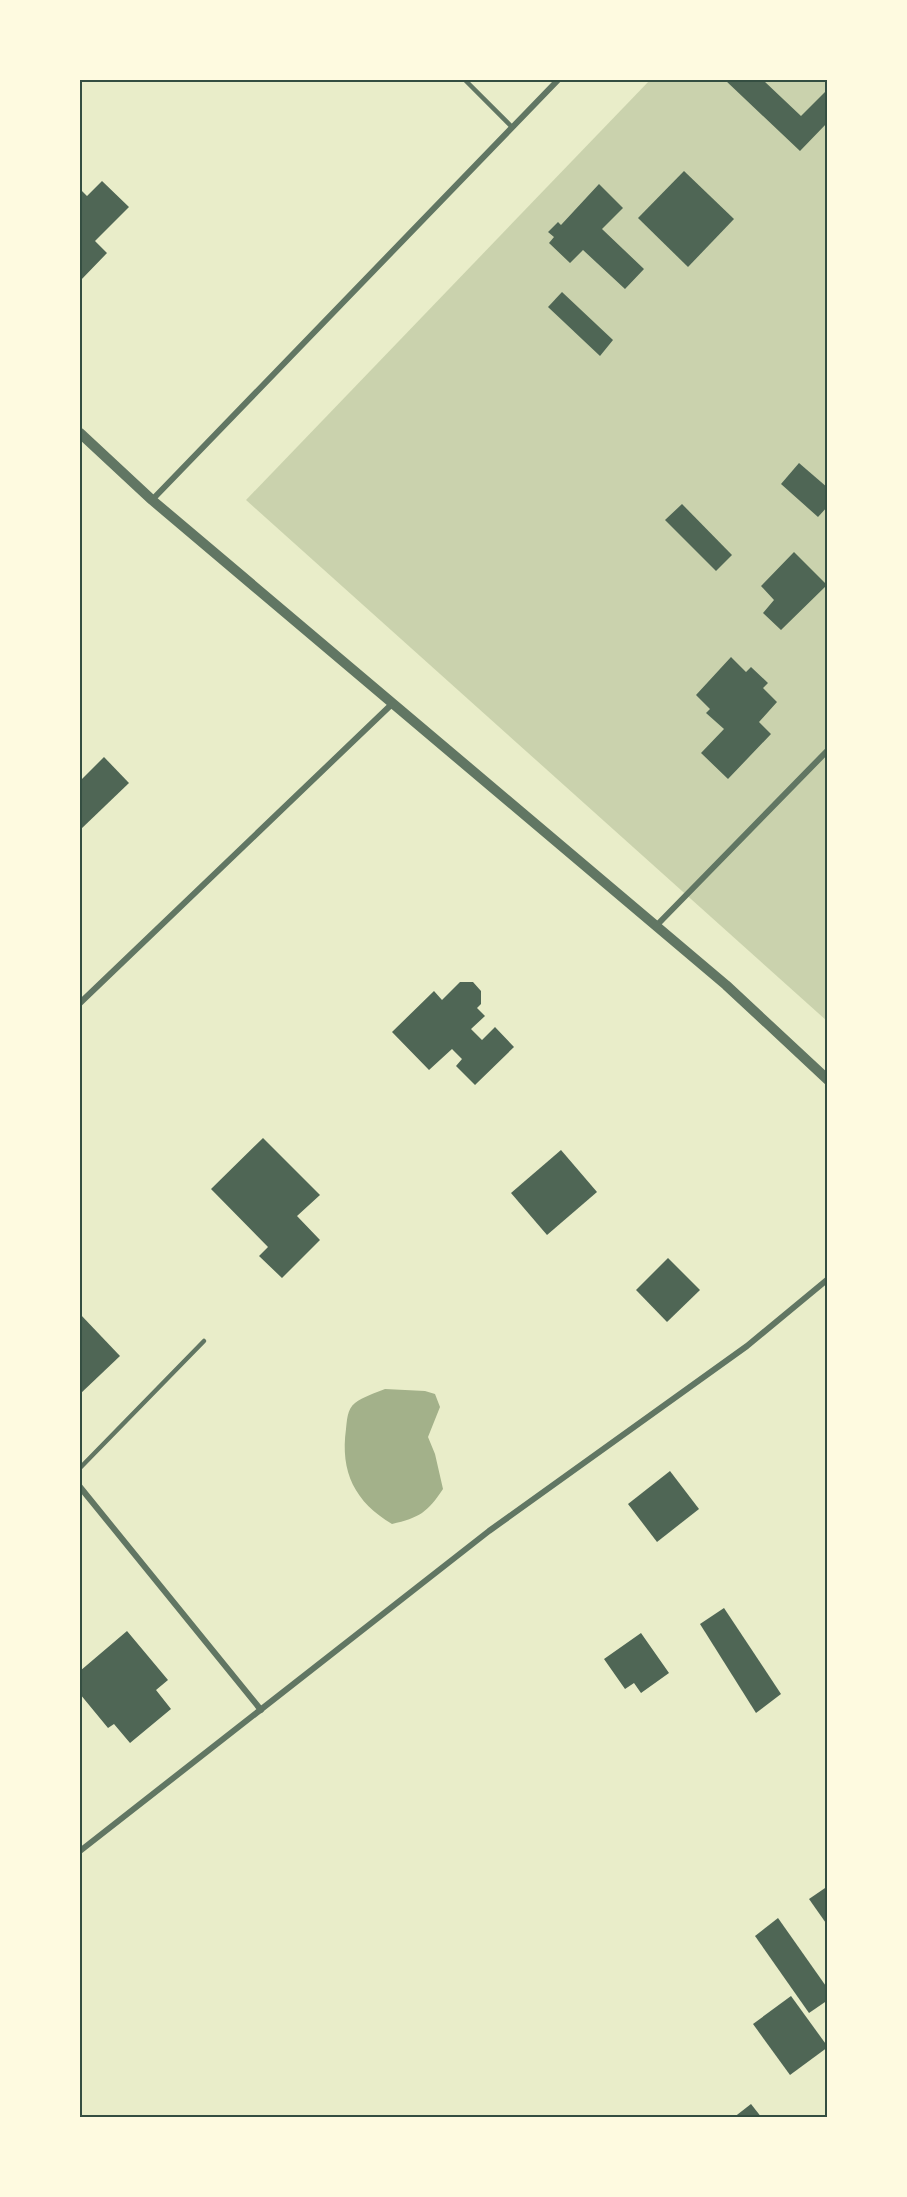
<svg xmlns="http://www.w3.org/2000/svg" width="907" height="2197" font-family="'Exo 2',sans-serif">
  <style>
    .green { fill: #cad2ad }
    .water { fill: #a3b18a }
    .building { fill: #4f6655 }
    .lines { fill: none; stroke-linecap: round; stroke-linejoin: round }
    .service { stroke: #617663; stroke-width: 4.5 }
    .minor { stroke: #617663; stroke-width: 6 }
    .tertiary { stroke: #617663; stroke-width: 10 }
    .neatline { fill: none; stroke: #344e41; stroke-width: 2 }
  </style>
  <rect width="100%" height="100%" fill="#e9edc9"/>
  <path class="green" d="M 650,80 L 827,80 L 827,1021 L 246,500 Z"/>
  <path class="water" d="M 385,1389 L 425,1391 L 435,1394 L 440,1407 L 428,1437 L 435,1454 L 443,1489 C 428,1512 419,1518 392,1524 C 355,1502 340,1472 346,1429 C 347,1421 347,1409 355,1403 C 363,1397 375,1393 385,1389 Z"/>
  <g class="building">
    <path d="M 725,80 L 766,80 L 764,81 L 801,116 L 828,89 L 828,122 L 800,151 Z"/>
    <path d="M 684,171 L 734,219 L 688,267 L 638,218 Z"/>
    <path d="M 102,181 L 129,207 L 95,241 L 107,253 L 80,281 L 80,189 L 87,196 Z"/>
    <path d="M 599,184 L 623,208 L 602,229 L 644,269 L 625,289 L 583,250 L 570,263 L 549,243 L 554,237 L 548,232 L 558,222 L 561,225 Z"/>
    <path d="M 562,292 L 613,340 L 600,356 L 548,307 Z"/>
    <path d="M 799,463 L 828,488 L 828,506 L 818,517 L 781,484 Z"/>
    <path d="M 682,504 L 732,555 L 716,571 L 665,520 Z"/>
    <path d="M 794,552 L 827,585 L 781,630 L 763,613 L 774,600 L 761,586 Z"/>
    <path d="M 731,657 L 746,672 L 751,667 L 768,683 L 763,688 L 777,702 L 759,722 L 771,734 L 728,779 L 701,753 L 724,729 L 706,713 L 710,709 L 696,695 Z"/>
    <path d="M 104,757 L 129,783 L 80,830 L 80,781 Z"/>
    <path d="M 460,982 L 473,982 L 481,991 L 481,1004 L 477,1008 L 485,1016 L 471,1029 L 482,1040 L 495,1027 L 514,1047 L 475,1085 L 456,1066 L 462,1059 L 452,1049 L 429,1070 L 392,1032 L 434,991 L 442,1000 Z"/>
    <path d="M 263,1138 L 320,1195 L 297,1216 L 320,1240 L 282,1278 L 259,1256 L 268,1247 L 211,1189 Z"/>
    <path d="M 561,1150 L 597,1192 L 547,1235 L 511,1193 Z"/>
    <path d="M 668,1258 L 700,1290 L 667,1322 L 636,1290 Z"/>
    <path d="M 80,1314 L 120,1356 L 80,1394 Z"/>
    <path d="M 670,1471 L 699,1509 L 657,1542 L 628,1504 Z"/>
    <path d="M 724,1608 L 781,1694 L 756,1713 L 700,1624 Z"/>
    <path d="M 127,1631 L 168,1680 L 156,1690 L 171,1709 L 130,1743 L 114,1724 L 108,1728 L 80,1694 L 80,1671 Z"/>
    <path d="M 641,1633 L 669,1673 L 641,1693 L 634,1683 L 625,1689 L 604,1659 Z"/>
    <path d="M 828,1886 L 828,1926 L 809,1899 Z"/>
    <path d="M 778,1918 L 828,1989 L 828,2000 L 809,2013 L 755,1936 Z"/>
    <path d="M 791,1996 L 828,2047 L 790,2075 L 753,2024 Z"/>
    <path d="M 751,2104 L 762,2118 L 733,2118 Z"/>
  </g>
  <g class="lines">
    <g class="service">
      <path d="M 465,80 L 512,127"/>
      <path d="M 80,1468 L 204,1341"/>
    </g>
    <g class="minor">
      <path d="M 152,500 L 558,80"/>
      <path d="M 656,926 L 828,750"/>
      <path d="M 80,1003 L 392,704"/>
      <path d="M 80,1487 L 261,1710"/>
      <path d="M 80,1851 L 489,1531 L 747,1346 L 828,1279"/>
    </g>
    <path class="tertiary" d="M 80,433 L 152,500 L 726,985 L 828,1080"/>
  </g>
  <rect width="907" height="2197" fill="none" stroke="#fefae0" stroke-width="162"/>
  <rect x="81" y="81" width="745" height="2035" class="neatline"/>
</svg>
